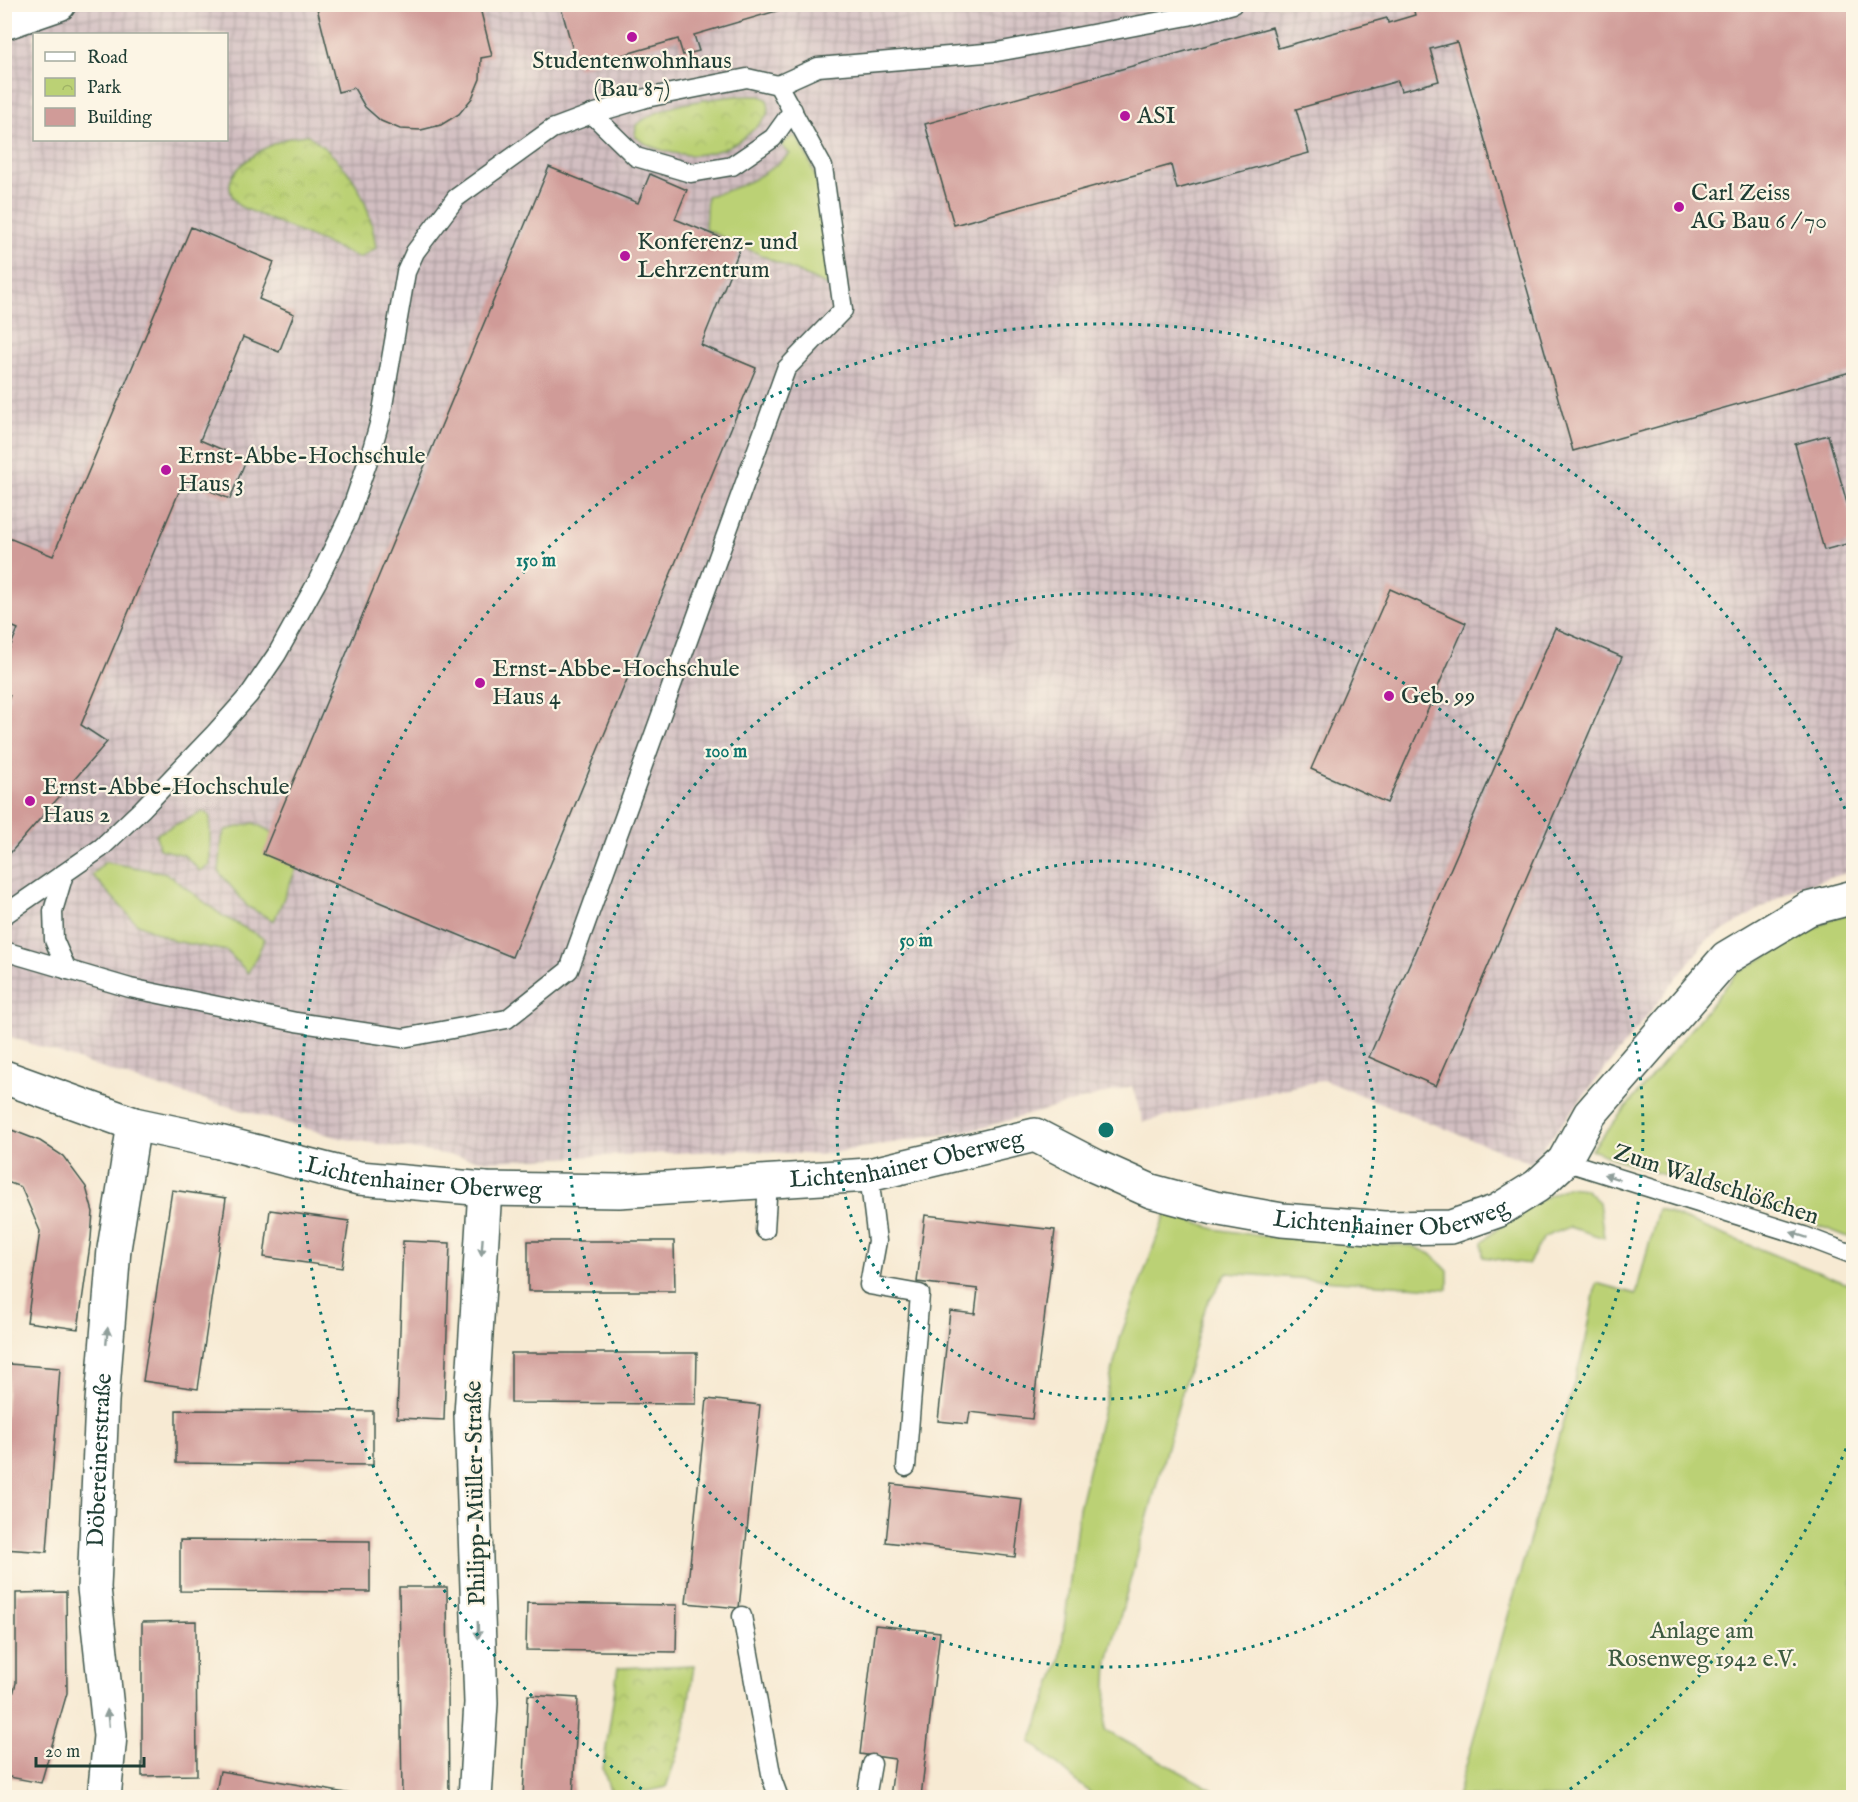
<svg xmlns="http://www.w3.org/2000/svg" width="1858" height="1802" font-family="'IM FELL English',serif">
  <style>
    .industrial { fill: url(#industrial-grid); fill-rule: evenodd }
    .green { fill: #bbd175; stroke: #6d8754; stroke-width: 1.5 }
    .park { fill: url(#park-crowns); stroke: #6d8754; stroke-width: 1.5 }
    .building { fill: #d09b98 }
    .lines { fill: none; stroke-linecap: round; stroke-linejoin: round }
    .lane-casing { stroke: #3f574c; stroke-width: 21 }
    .street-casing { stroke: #3f574c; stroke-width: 36 }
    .lane { stroke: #fff; stroke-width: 18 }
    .street { stroke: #fff; stroke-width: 33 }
    .oneway { fill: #8f9e9a }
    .ring { fill: none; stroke: #0f766e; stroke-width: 3; stroke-dasharray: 3 6 }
    .poi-dot { fill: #b5179e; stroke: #fcf5e5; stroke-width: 2 }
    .labels { text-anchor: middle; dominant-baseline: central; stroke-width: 4.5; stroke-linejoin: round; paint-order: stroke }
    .poi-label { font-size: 24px; fill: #1f3d34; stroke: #fcf5e5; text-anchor: start }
    .street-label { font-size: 24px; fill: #1f3d34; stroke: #fcf5e5 }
    .park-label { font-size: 24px; fill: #3e5b41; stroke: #fcf5e5 }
    .centre { fill: #0f766e; stroke: #fcf5e5; stroke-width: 3 }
    .ring-label { font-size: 18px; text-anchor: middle; font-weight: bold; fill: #0f766e; stroke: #fcf5e5; stroke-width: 4.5; stroke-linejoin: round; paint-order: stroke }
  </style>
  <defs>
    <pattern id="industrial-grid" width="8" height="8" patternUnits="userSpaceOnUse" patternTransform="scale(1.5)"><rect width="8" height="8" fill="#d2bec1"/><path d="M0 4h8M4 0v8" fill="none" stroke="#aa9c9e"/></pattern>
    <pattern id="park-crowns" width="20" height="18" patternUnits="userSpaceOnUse" patternTransform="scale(1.5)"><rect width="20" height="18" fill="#bbd175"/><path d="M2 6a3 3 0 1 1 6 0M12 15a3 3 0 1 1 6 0" fill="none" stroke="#a0b466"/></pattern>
  </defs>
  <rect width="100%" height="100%" fill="#fcf5e5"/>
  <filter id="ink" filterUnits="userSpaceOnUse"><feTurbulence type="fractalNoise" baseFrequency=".0167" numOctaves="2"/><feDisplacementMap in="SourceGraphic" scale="12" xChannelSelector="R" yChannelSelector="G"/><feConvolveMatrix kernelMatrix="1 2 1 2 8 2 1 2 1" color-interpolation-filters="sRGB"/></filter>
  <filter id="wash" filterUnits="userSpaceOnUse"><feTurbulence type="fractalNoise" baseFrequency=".008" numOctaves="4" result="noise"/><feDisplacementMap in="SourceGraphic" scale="24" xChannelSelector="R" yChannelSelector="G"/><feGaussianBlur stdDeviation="1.35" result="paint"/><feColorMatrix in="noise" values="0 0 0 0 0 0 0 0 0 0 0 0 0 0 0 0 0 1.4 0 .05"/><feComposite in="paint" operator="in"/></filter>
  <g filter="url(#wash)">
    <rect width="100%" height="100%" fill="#f7ead3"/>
    <path class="industrial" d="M 5,5 L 1853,5 L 1853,871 L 1795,888 L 1706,941 L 1531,1163 L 1323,1080 L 1143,1122 L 1132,1086 L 977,1129 L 819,1155 L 740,1150 L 487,1161 L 340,1138 L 145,1083 L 5,1035 ZM 34,34 L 226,34 L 226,140 L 34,140 Z"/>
    <g class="green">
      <path d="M 792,136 L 797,137 C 825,182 828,235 830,287 L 705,229 L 707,196 C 742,188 762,177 790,154 L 781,145 Z"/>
      <path d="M 202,812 L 207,813 L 210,817 L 210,865 L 200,871 L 184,855 L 159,849 L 156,834 Z"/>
      <path d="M 254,823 L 272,832 L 297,867 L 274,921 L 248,907 L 219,872 L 222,838 L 226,830 Z"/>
      <path d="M 105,862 L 166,873 L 223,916 L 265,939 L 248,973 L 227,951 L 174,941 L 136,923 L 92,875 Z"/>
      <path d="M 1853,912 L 1853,1239 C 1768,1204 1678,1183 1591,1150 L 1736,974 L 1831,919 Z"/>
      <path d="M 1567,1187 L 1585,1189 L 1599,1202 L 1604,1238 L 1570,1227 L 1544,1237 L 1528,1264 L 1483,1257 L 1482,1242 C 1508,1218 1534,1202 1567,1187 Z"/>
      <path d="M 1658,1209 L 1853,1286 L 1853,1797 L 1457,1797 L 1586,1340 L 1596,1283 L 1636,1294 Z"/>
      <path d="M 1166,1213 L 1215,1229 L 1261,1236 L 1413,1246 L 1431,1254 L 1448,1271 L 1448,1289 L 1227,1273 L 1206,1305 L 1108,1661 L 1105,1730 L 1213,1790 L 1211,1797 L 1095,1797 L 1031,1742 L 1060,1660 L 1079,1508 L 1121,1335 Z"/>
    </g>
    <g class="park">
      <path d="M 735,96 L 760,96 L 767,99 C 768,104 770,108 768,113 C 763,122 743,140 733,144 C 725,149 711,153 702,154 C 684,158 648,149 635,136 L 636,125 C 663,104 702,100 735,96 Z"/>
      <path d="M 308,135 C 351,166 369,195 376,248 L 359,258 L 239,206 C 234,199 229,193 230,184 C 232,165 272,142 289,138 C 295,136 301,136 308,135 Z"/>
      <path d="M 694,1665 L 684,1734 L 666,1787 L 622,1797 L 612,1797 L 603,1769 L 618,1668 Z"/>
    </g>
    <g id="blocks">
      <g class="building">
        <path d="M 316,4 L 479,4 L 492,56 L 481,58 L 480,79 L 472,98 L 459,114 L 441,125 L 421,130 L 400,129 L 381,121 L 365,107 L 354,88 L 338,92 Z"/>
        <path d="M 560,4 L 797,4 L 797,5 L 694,35 L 699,51 L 683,55 L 678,39 L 578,68 Z"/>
        <path d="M 1412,4 L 1854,4 L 1854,371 L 1573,451 L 1457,42 L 1430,49 L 1439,81 L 1401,91 L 1398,81 L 1296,109 L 1309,153 L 1177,189 L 1171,165 L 954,225 L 925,124 L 1272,27 L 1278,48 L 1387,18 L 1388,23 L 1415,15 Z"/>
        <path d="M 549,167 L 638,203 L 650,174 L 687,190 L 675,219 L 741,246 L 701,345 L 756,368 L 512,957 L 263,854 Z"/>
        <path d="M 191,227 L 274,262 L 259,299 L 294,314 L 279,352 L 243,337 L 200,440 L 246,460 L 230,499 L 184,480 L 81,725 L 107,742 L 5,859 L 5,707 L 10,695 L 4,693 L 4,661 L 18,629 L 4,623 L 4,536 L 53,556 Z"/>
        <path d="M 1828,435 L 1854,528 L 1854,542 L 1824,550 L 1795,444 Z"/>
        <path d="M 1390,589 L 1466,623 L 1387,803 L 1311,769 Z"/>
        <path d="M 1555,628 L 1622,657 L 1436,1086 L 1369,1057 Z"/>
        <path d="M 4,1127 L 40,1141 L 63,1156 L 86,1187 L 93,1212 L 91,1238 L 78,1329 L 27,1322 L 40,1231 L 21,1187 L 4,1181 Z"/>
        <path d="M 172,1190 L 226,1198 L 198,1389 L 143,1381 Z"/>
        <path d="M 270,1210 L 349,1221 L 342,1268 L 264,1257 Z"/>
        <path d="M 925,1215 L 1055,1230 L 1032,1419 L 970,1412 L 968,1424 L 938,1421 L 950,1311 L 975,1314 L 978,1289 L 917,1282 Z"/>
        <path d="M 403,1241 L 450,1243 L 444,1420 L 397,1418 Z"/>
        <path d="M 528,1241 L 674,1241 L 675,1291 L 528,1291 Z"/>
        <path d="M 511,1353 L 697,1353 L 696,1404 L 511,1403 Z"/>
        <path d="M 9,1364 L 60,1368 L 47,1552 L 4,1549 L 4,1431 Z"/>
        <path d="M 707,1399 L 760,1405 L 739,1608 L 686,1603 Z"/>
        <path d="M 176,1410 L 373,1411 L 373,1465 L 176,1463 Z"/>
        <path d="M 892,1484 L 1022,1499 L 1015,1557 L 886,1542 Z"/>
        <path d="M 180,1540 L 370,1541 L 370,1592 L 180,1591 Z"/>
        <path d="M 399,1587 L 447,1587 L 449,1797 L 402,1797 Z"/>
        <path d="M 66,1592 L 67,1693 L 41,1783 L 4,1776 L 4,1728 L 16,1683 L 16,1593 Z"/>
        <path d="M 527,1603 L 677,1605 L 676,1652 L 526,1650 Z"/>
        <path d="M 196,1621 L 197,1775 L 142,1776 L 142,1622 Z"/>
        <path d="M 875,1625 L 940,1632 L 921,1797 L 890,1797 L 895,1759 L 860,1754 Z"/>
        <path d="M 528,1695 L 578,1698 L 573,1797 L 523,1797 Z"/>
        <path d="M 220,1771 L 362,1796 L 362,1797 L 215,1797 Z"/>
      </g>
    </g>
  </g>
  <g filter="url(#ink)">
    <use href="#blocks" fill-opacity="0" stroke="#3f574c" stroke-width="1.5"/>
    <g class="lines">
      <defs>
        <g id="lane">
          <path d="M 778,85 L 818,67 L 997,52 L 1188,16 L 1233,4"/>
          <path d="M 592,114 L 636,157 L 691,173 L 732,166 L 773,138 L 793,110"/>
          <path d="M 64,874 L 53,911 L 54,940 L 67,970"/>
          <path d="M 4,915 L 101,848 L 142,809 L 215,733 L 249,695 L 277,654 L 317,582 L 349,516 L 372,449 L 381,417 L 406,272 L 415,252 L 456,198 L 552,129 L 592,114 L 646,98 L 747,78 L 778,85 L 823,167 L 843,310 L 786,369 L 569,970 L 507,1019 L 403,1038 L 296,1022 L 130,988 L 4,951"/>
          <path d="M 1564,1161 L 1804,1236 L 1854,1255"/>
          <path d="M 869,1175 L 877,1241 L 869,1285 L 920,1294 L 906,1467"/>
          <path d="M 765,1230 L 768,1182"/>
          <path d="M 742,1616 L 772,1779 L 779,1798"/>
          <path d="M 866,1798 L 872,1764"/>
        </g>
        <g id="street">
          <path d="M 4,23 L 59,4"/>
          <path id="s1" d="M 4,1077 L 134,1124 L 219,1142 L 359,1178 L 485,1189 L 619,1191 L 869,1175 L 1035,1135 L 1095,1166 L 1151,1191 L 1214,1208 L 1282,1220 L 1384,1228 L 1451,1227 L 1497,1211 L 1537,1186 L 1564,1161 L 1590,1114 L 1726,958 L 1808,909 L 1854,897"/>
          <path id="s2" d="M 104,1798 L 110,1736 L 94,1588 L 102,1401 L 114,1249 L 134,1124"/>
          <path d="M 475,1798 L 481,1703 L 471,1415 L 485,1189"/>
        </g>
      </defs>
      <use href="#lane" class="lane-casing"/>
      <use href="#street" class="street-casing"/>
      <use href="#lane" class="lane"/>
      <use href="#street" class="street"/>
    </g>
    <defs><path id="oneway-solid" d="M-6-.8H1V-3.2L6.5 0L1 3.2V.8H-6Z" transform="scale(1.5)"/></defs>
    <g class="oneway">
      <use href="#oneway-solid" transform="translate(1612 1177) rotate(-162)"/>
      <use href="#oneway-solid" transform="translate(1799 1235) rotate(-162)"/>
      <use href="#oneway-solid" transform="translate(482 1247) rotate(94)"/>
      <use href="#oneway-solid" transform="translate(107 1336) rotate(-85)"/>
      <use href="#oneway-solid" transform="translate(478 1630) rotate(88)"/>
      <use href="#oneway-solid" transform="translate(108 1718) rotate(-96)"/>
    </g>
  </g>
  <g class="ring">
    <circle cx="1106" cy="1130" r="269"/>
    <circle cx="1106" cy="1130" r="537"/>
    <path d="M1853 1432A806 806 0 0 1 1563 1794M649 1794A806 806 0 1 1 1853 828"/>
  </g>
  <g class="poi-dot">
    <circle cx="632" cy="37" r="6"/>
    <circle cx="1125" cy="116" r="6"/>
    <circle cx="1679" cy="207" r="6"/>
    <circle cx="625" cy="256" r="6"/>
    <circle cx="166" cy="470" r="6"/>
    <circle cx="480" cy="683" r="6"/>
    <circle cx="1389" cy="696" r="6"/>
    <circle cx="30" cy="801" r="6"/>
  </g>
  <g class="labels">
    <g class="poi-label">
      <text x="632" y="61" text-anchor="middle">Studentenwohnhaus<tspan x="632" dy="28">(Bau 87)</tspan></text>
      <text x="1137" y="116">ASI</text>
      <text x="1691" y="193">Carl Zeiss<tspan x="1691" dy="28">AG Bau 6 / 70</tspan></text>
      <text x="637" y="242">Konferenz- und<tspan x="637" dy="28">Lehrzentrum</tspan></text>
      <text x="178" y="456">Ernst-Abbe-Hochschule<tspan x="178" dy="28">Haus 3</tspan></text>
      <text x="492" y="669">Ernst-Abbe-Hochschule<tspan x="492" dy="28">Haus 4</tspan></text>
      <text x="1401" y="696">Geb. 99</text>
      <text x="42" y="787">Ernst-Abbe-Hochschule<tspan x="42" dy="28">Haus 2</tspan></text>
    </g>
    <g class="street-label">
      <text stroke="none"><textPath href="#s1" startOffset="920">Lichtenhainer Oberweg</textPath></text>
      <text stroke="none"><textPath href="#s1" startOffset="434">Lichtenhainer Oberweg</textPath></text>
      <text transform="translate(1716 1185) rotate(18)">Zum Waldschlößchen</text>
      <text stroke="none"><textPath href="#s1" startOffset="1425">Lichtenhainer Oberweg</textPath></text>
      <text stroke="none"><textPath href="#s2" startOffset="339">Döbereinerstraße</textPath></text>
      <text transform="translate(476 1493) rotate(-91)">Philipp-Müller-Straße</text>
    </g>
    <g class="park-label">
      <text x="1702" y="1631">Anlage am<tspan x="1702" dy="28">Rosenweg 1942 e.V.</tspan></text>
    </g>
  </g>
  <circle cx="1106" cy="1130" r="9" class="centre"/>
  <g class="ring-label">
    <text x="536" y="566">150 m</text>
    <text x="726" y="757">100 m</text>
    <text x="916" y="946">50 m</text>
  </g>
  <rect width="1858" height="1802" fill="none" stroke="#fcf5e5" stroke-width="24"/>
  <rect x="33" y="33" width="195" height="108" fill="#fcf5e5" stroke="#a4ab9e" stroke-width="1.5"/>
  <rect x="45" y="52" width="30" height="9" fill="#ffffff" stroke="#a4ab9e" stroke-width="1.5"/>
  <text x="87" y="63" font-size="18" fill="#1f3d34">Road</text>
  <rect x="45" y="78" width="30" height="18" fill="url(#park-crowns)" stroke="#a4ab9e" stroke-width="1.5"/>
  <text x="87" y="93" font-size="18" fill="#1f3d34">Park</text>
  <rect x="45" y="108" width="30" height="18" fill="#d09b98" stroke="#a4ab9e" stroke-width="1.5"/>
  <text x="87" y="123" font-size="18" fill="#1f3d34">Building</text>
  <path d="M36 1757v9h108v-9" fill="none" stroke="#1f3d34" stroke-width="3"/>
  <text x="45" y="1757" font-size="18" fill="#1f3d34" stroke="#fcf5e5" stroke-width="4.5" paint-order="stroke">20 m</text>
</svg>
